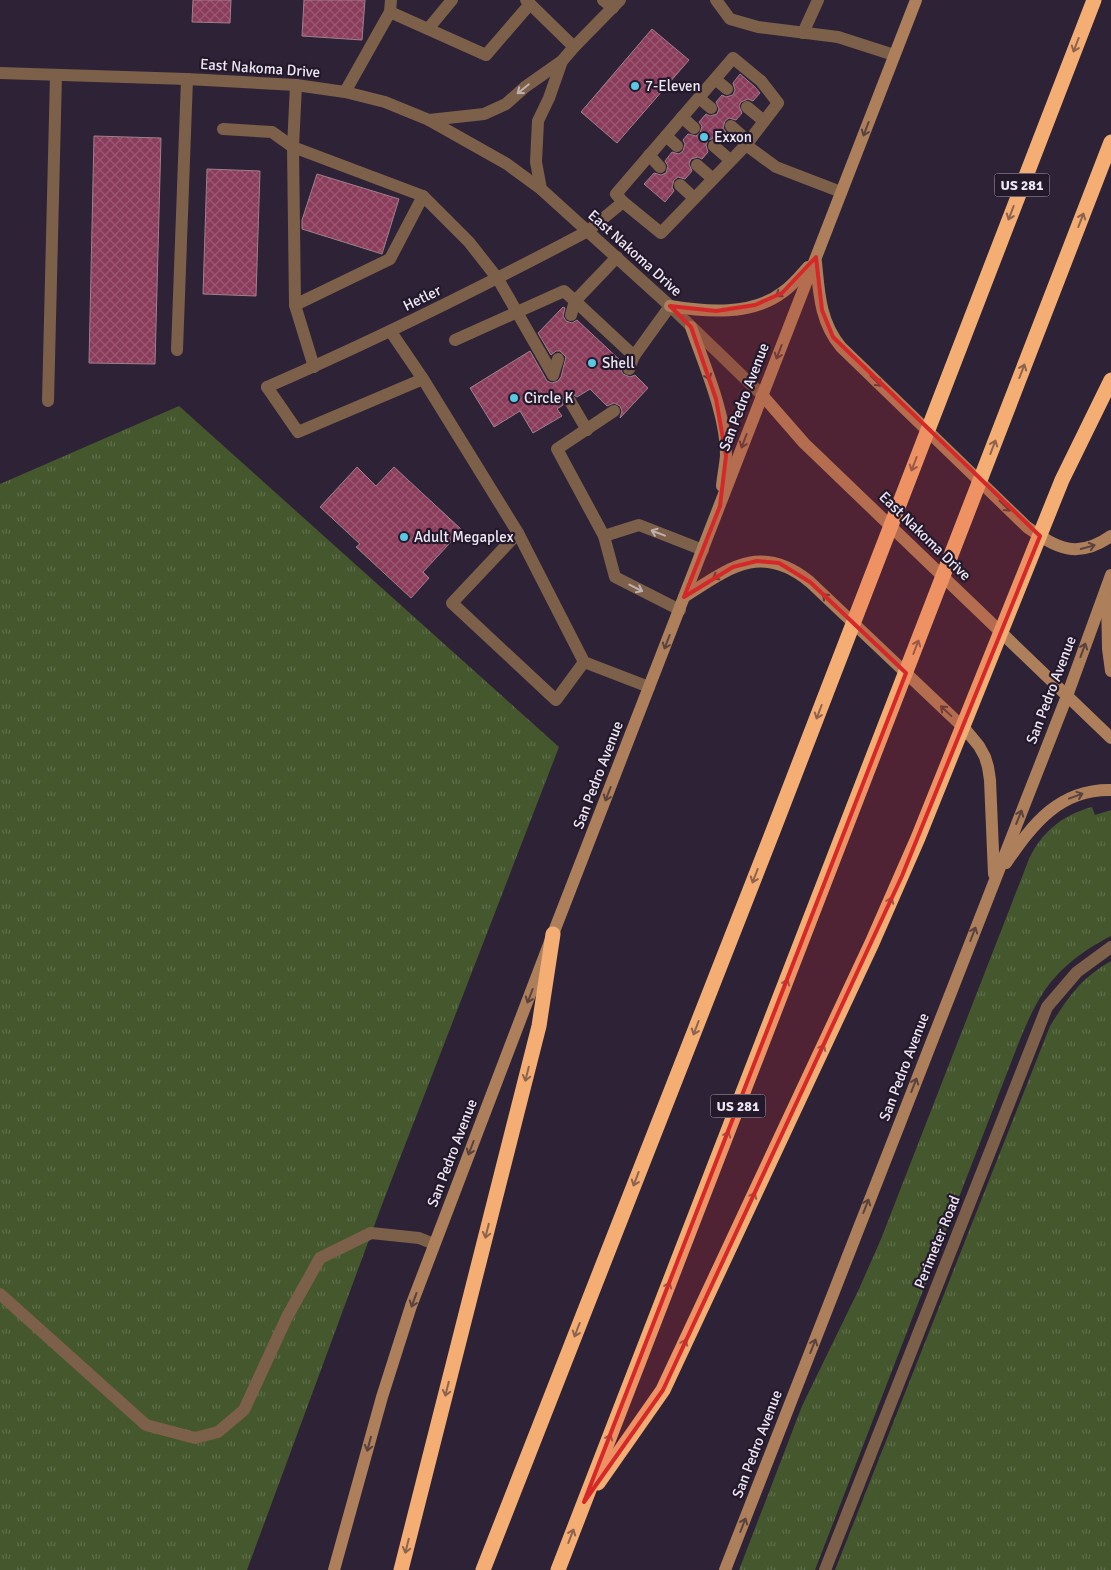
<svg xmlns="http://www.w3.org/2000/svg" width="1111" height="1570" font-family="Signika,sans-serif">
  <style>
    .grass { fill: url(#grass-tufts) }
    .building { fill: url(#building-cross-hatch); stroke: #9e8089 }
    .lines { fill: none; stroke-linecap: round; stroke-linejoin: round }
    .service { stroke: #7d6049; stroke-width: 12 }
    .minor { stroke: #7d6049; stroke-width: 12 }
    .tertiary { stroke: #7d6049; stroke-width: 12 }
    .secondary { stroke: #ad7f5b; stroke-width: 12 }
    .motorway { stroke: #f4ad73; stroke-width: 15 }
    .oneway { stroke: #8c634f }
    .oneway2 { stroke: #c0b0af }
    .oneway3 { stroke: #5a423e }
    .marked { fill: #d62828; fill-opacity: 0.2; stroke: #d62828; stroke-width: 4; stroke-linejoin: round }
    .poi-dot { fill: #58c8e4; stroke: #23192b; stroke-width: 2 }
    .labels { text-anchor: middle; dominant-baseline: central; stroke-width: 4.5; stroke-linejoin: round; paint-order: stroke }
    .shield { fill: #23192b; stroke: #b0a8b7; stroke-width: 1 }
    .shield-label { font-size: 14px; font-weight: bold; fill: #ede6f3 }
    .street-label { font-size: 15px; fill: #ede6f3; stroke: #23192b }
    .poi-label { font-size: 15px; fill: #ede6f3; stroke: #23192b; text-anchor: start }
  </style>
  <defs>
    <pattern id="grass-tufts" width="24" height="20" patternUnits="userSpaceOnUse" patternTransform="scale(1.25)"><rect width="24" height="20" fill="#45572d"/><path d="M3 7l-1-3M5 7V3M7 7l1-3M15 17l-1-3M17 17v-4M19 17l1-3" fill="none" stroke="#606f4c"/></pattern>
    <pattern id="building-cross-hatch" width="8" height="8" patternUnits="userSpaceOnUse" patternTransform="scale(1.25)"><rect width="8" height="8" fill="#8a3c5a"/><path d="M0 0l8 8M0 8l8-8" fill="none" stroke="#9b5872"/></pattern>
  </defs>
  <rect width="100%" height="100%" fill="#2d2236"/>
  <g class="grass">
    <path d="M 179,406 L 559,747 L 383,1202 L 247,1570 L 0,1570 L 0,484 Z"/>
    <path d="M 1092,807 L 1095,815 L 1111,810 L 1111,936 C 1085,949 1059,968 1043,993 C 1033,1008 1026,1025 1019,1042 L 815,1570 L 739,1570 L 802,1406 L 859,1289 L 881,1239 L 1029,859 C 1042,832 1062,815 1092,807 Z"/>
    <path d="M 1111,961 L 1111,1570 L 835,1570 L 1050,1026 C 1069,996 1080,979 1111,961 Z"/>
  </g>
  <g class="building">
    <path d="M 193,0 L 231,0 L 230,23 L 192,22 Z"/>
    <path d="M 304,0 L 365,0 L 362,40 L 302,36 Z"/>
    <path d="M 652,29 L 689,60 L 617,143 L 581,112 Z"/>
    <path d="M 740,74 L 755,87 L 760,93 L 753,101 L 748,99 L 741,102 L 739,106 L 742,113 L 736,120 L 729,118 L 725,121 L 723,128 L 726,132 L 719,140 L 715,138 L 708,140 L 706,145 L 708,152 L 702,159 L 698,157 L 691,159 L 689,164 L 692,171 L 685,179 L 678,177 L 674,180 L 672,187 L 674,191 L 665,202 L 644,184 L 654,173 L 661,175 L 666,173 L 668,166 L 665,161 L 672,152 L 679,154 L 683,151 L 685,144 L 683,140 L 688,134 L 696,136 L 700,133 L 702,126 L 699,122 L 706,114 L 710,116 L 717,114 L 719,109 L 716,102 L 722,95 L 726,97 L 733,95 L 735,90 L 733,83 Z"/>
    <path d="M 94,136 L 161,138 L 155,364 L 89,363 Z"/>
    <path d="M 207,169 L 260,171 L 256,296 L 203,294 Z"/>
    <path d="M 317,174 L 399,199 L 382,254 L 302,229 L 302,220 Z"/>
    <path d="M 563,307 L 565,308 L 563,316 L 566,321 L 572,323 L 577,320 L 623,363 L 621,370 L 623,374 L 630,377 L 635,375 L 648,388 L 620,418 L 622,411 L 620,406 L 614,403 L 607,406 L 590,389 L 577,397 L 570,393 L 566,394 L 562,401 L 563,405 L 557,409 L 562,416 L 533,433 L 520,411 L 494,427 L 470,388 L 530,351 L 547,381 L 552,383 L 558,381 L 561,377 L 566,357 L 560,351 L 556,351 L 551,355 L 538,333 Z"/>
    <path d="M 357,467 L 376,486 L 394,467 L 462,530 L 423,572 L 429,578 L 411,598 L 356,547 L 360,544 L 320,507 Z"/>
  </g>
  <g class="lines">
    <g class="service">
      <path d="M 526,0 L 574,47"/>
      <path d="M 603,0 L 613,8"/>
      <path d="M 716,0 L 730,19 L 758,27 L 838,37 L 894,55"/>
      <path d="M 390,12 L 486,55 L 530,4"/>
      <path d="M 428,29 L 452,0"/>
      <path d="M 803,33 L 818,0"/>
      <path d="M 715,79 L 727,89"/>
      <path d="M 296,85 L 293,147 L 295,305 L 314,367"/>
      <path d="M 345,92 L 390,12 L 391,0"/>
      <path d="M 699,98 L 711,108"/>
      <path d="M 747,107 L 764,121"/>
      <path d="M 682,117 L 694,128"/>
      <path d="M 731,126 L 748,141"/>
      <path d="M 223,129 L 272,132 L 293,147 L 423,196"/>
      <path d="M 666,136 L 677,146"/>
      <path d="M 714,146 L 730,160"/>
      <path d="M 649,155 L 660,167"/>
      <path d="M 697,165 L 713,179"/>
      <path d="M 680,185 L 694,198"/>
      <path d="M 623,202 L 661,233 L 746,145"/>
      <path d="M 588,231 L 623,202 L 616,194 L 733,58 L 761,81 L 778,103 L 746,145 L 776,167 L 841,192"/>
      <path d="M 295,305 L 390,259 L 423,196 L 469,242 L 498,279 L 553,375"/>
      <path d="M 571,315 L 575,301 L 634,356 L 670,306"/>
      <path d="M 391,332 L 423,379 L 518,533"/>
      <path d="M 455,340 L 564,291 L 575,301 L 617,257"/>
      <path d="M 177,350 L 187,79"/>
      <path d="M 629,369 L 634,356"/>
      <path d="M 553,375 L 558,359"/>
      <path d="M 267,387 L 298,432 L 423,379"/>
      <path d="M 48,401 L 56,75"/>
      <path d="M 570,401 L 587,430"/>
      <path d="M 614,411 L 557,449 L 604,536 L 615,577 L 680,610"/>
      <path d="M 604,536 L 639,525 L 703,550"/>
      <path d="M 584,662 L 556,700 L 452,603 L 518,533 L 584,662 L 649,687"/>
      <path d="M 0,1294 L 146,1425 L 195,1438 L 218,1432 L 244,1410 L 287,1317 L 320,1258 L 371,1233 L 419,1238 L 434,1244"/>
      <path d="M 825,1570 L 1047,1007 L 1077,972 L 1111,947"/>
    </g>
    <g class="minor">
      <path d="M 429,120 L 484,114 L 506,104 L 525,87 L 562,61 L 574,47 L 620,0"/>
      <path d="M 541,189 L 536,162 L 538,121 L 549,98 L 562,61"/>
      <path d="M 267,387 C 376,340 482,287 588,231"/>
    </g>
    <path class="tertiary" d="M 0,73 L 187,79 L 296,85 L 345,92 L 385,102 L 429,120 L 507,164 L 541,189 L 670,306 L 762,395"/>
    <g class="secondary">
      <path d="M 816,262 C 819,293 820,322 841,347 L 1027,527 C 1057,548 1077,560 1111,536"/>
      <path d="M 670,306 C 706,312 752,316 783,292 C 793,285 800,276 808,267"/>
      <path d="M 691,327 C 704,364 727,417 726,456 C 725,466 723,476 722,486"/>
      <path d="M 762,395 L 804,443 L 1111,738"/>
      <path d="M 1107,596 L 1108,649 L 1111,671"/>
      <path d="M 684,597 C 729,568 761,542 810,582 L 965,729 L 979,746 L 985,757 L 988,767 L 990,780 L 994,874"/>
      <path d="M 1006,863 C 1033,824 1059,789 1111,790"/>
      <path d="M 334,1570 L 382,1397 L 411,1306 L 553,934 L 916,0"/>
      <path d="M 725,1570 L 1067,696 L 1111,575"/>
    </g>
    <g class="motorway">
      <path d="M 598,1483 L 663,1390 L 872,943 L 918,838 L 1062,480 L 1111,380"/>
      <path d="M 401,1570 L 539,1026 L 553,934"/>
      <path d="M 483,1570 L 773,831 L 1094,0"/>
      <path d="M 558,1570 L 1111,142"/>
    </g>
  </g>
  <defs><path id="oneway-shaft" d="M-6 0H5M1.5-3L5.5 0L1.5 3" fill="none" stroke-width="1.6" stroke-linecap="round" stroke-linejoin="round" transform="scale(1.25)"/></defs>
  <g class="oneway">
    <use href="#oneway-shaft" transform="translate(1076 45) rotate(111)"/>
    <use href="#oneway-shaft" transform="translate(1011 213) rotate(111)"/>
    <use href="#oneway-shaft" transform="translate(1081 220) rotate(-69)"/>
    <use href="#oneway-shaft" transform="translate(1022 371) rotate(-69)"/>
    <use href="#oneway-shaft" transform="translate(993 447) rotate(-69)"/>
    <use href="#oneway-shaft" transform="translate(914 464) rotate(111)"/>
    <use href="#oneway-shaft" transform="translate(916 647) rotate(-69)"/>
    <use href="#oneway-shaft" transform="translate(819 712) rotate(111)"/>
    <use href="#oneway-shaft" transform="translate(755 876) rotate(111)"/>
    <use href="#oneway-shaft" transform="translate(889 904) rotate(-66)"/>
    <use href="#oneway-shaft" transform="translate(785 986) rotate(-69)"/>
    <use href="#oneway-shaft" transform="translate(696 1028) rotate(111)"/>
    <use href="#oneway-shaft" transform="translate(821 1051) rotate(-65)"/>
    <use href="#oneway-shaft" transform="translate(527 1074) rotate(104)"/>
    <use href="#oneway-shaft" transform="translate(726 1138) rotate(-69)"/>
    <use href="#oneway-shaft" transform="translate(636 1179) rotate(111)"/>
    <use href="#oneway-shaft" transform="translate(752 1199) rotate(-65)"/>
    <use href="#oneway-shaft" transform="translate(487 1231) rotate(104)"/>
    <use href="#oneway-shaft" transform="translate(667 1289) rotate(-69)"/>
    <use href="#oneway-shaft" transform="translate(577 1330) rotate(111)"/>
    <use href="#oneway-shaft" transform="translate(683 1346) rotate(-66)"/>
    <use href="#oneway-shaft" transform="translate(447 1389) rotate(104)"/>
    <use href="#oneway-shaft" transform="translate(608 1441) rotate(-69)"/>
    <use href="#oneway-shaft" transform="translate(571 1536) rotate(-69)"/>
    <use href="#oneway-shaft" transform="translate(407 1546) rotate(104)"/>
  </g>
  <g class="oneway2">
    <use href="#oneway-shaft" transform="translate(523 89) rotate(141)"/>
    <use href="#oneway-shaft" transform="translate(658 533) rotate(-159)"/>
    <use href="#oneway-shaft" transform="translate(636 588) rotate(27)"/>
  </g>
  <g class="oneway3">
    <use href="#oneway-shaft" transform="translate(866 129) rotate(111)"/>
    <use href="#oneway-shaft" transform="translate(782 292) rotate(145)"/>
    <use href="#oneway-shaft" transform="translate(779 352) rotate(111)"/>
    <use href="#oneway-shaft" transform="translate(707 373) rotate(71)"/>
    <use href="#oneway-shaft" transform="translate(876 381) rotate(44)"/>
    <use href="#oneway-shaft" transform="translate(744 441) rotate(111)"/>
    <use href="#oneway-shaft" transform="translate(1005 506) rotate(44)"/>
    <use href="#oneway-shaft" transform="translate(1088 547) rotate(-15)"/>
    <use href="#oneway-shaft" transform="translate(719 575) rotate(149)"/>
    <use href="#oneway-shaft" transform="translate(828 599) rotate(-137)"/>
    <use href="#oneway-shaft" transform="translate(667 642) rotate(111)"/>
    <use href="#oneway-shaft" transform="translate(1083 650) rotate(-70)"/>
    <use href="#oneway-shaft" transform="translate(946 711) rotate(-137)"/>
    <use href="#oneway-shaft" transform="translate(608 794) rotate(111)"/>
    <use href="#oneway-shaft" transform="translate(1076 796) rotate(-20)"/>
    <use href="#oneway-shaft" transform="translate(1019 817) rotate(-68)"/>
    <use href="#oneway-shaft" transform="translate(973 934) rotate(-69)"/>
    <use href="#oneway-shaft" transform="translate(530 996) rotate(111)"/>
    <use href="#oneway-shaft" transform="translate(914 1085) rotate(-69)"/>
    <use href="#oneway-shaft" transform="translate(471 1148) rotate(111)"/>
    <use href="#oneway-shaft" transform="translate(866 1206) rotate(-69)"/>
    <use href="#oneway-shaft" transform="translate(414 1300) rotate(110)"/>
    <use href="#oneway-shaft" transform="translate(813 1346) rotate(-69)"/>
    <use href="#oneway-shaft" transform="translate(369 1444) rotate(105)"/>
    <use href="#oneway-shaft" transform="translate(743 1525) rotate(-69)"/>
  </g>
  <path class="marked" d="M 816,257 L 822,310 L 833,337 L 1040,536 L 902,876 L 663,1390 L 584,1502 L 906,673 L 810,582 L 779,563 L 757,561 L 733,567 L 684,597 L 720,506 L 726,456 L 716,399 L 691,327 L 670,306 L 716,311 L 755,305 L 782,293 Z"/>
  <g class="poi-dot">
    <circle cx="635" cy="86" r="5"/>
    <circle cx="704" cy="137" r="5"/>
    <circle cx="592" cy="363" r="5"/>
    <circle cx="514" cy="398" r="5"/>
    <circle cx="404" cy="537" r="5"/>
  </g>
  <g class="labels">
    <g class="shield">
      <rect x="994.5" y="173.5" width="55" height="23" rx="4"/>
      <rect x="710.5" y="1094.5" width="55" height="23" rx="4"/>
    </g>
    <g class="shield-label">
      <text x="1022" y="185">US 281</text>
      <text x="738" y="1106">US 281</text>
    </g>
    <g class="street-label">
      <text transform="translate(260 68) rotate(4)">East Nakoma Drive</text>
      <text transform="translate(635 253) rotate(42)">East Nakoma Drive</text>
      <text transform="translate(422 298) rotate(-26)">Hetler</text>
      <text transform="translate(744 397) rotate(-69)">San Pedro Avenue</text>
      <text transform="translate(925 536) rotate(44)">East Nakoma Drive</text>
      <text transform="translate(1051 690) rotate(-69)">San Pedro Avenue</text>
      <text transform="translate(598 775) rotate(-69)">San Pedro Avenue</text>
      <text transform="translate(904 1067) rotate(-69)">San Pedro Avenue</text>
      <text transform="translate(452 1153) rotate(-69)">San Pedro Avenue</text>
      <text transform="translate(937 1242) rotate(-68)">Perimeter Road</text>
      <text transform="translate(757 1444) rotate(-69)">San Pedro Avenue</text>
    </g>
    <g class="poi-label">
      <text x="645" y="86">7-Eleven</text>
      <text x="714" y="137">Exxon</text>
      <text x="602" y="363">Shell</text>
      <text x="524" y="398">Circle K</text>
      <text x="414" y="537">Adult Megaplex</text>
    </g>
  </g>
</svg>
